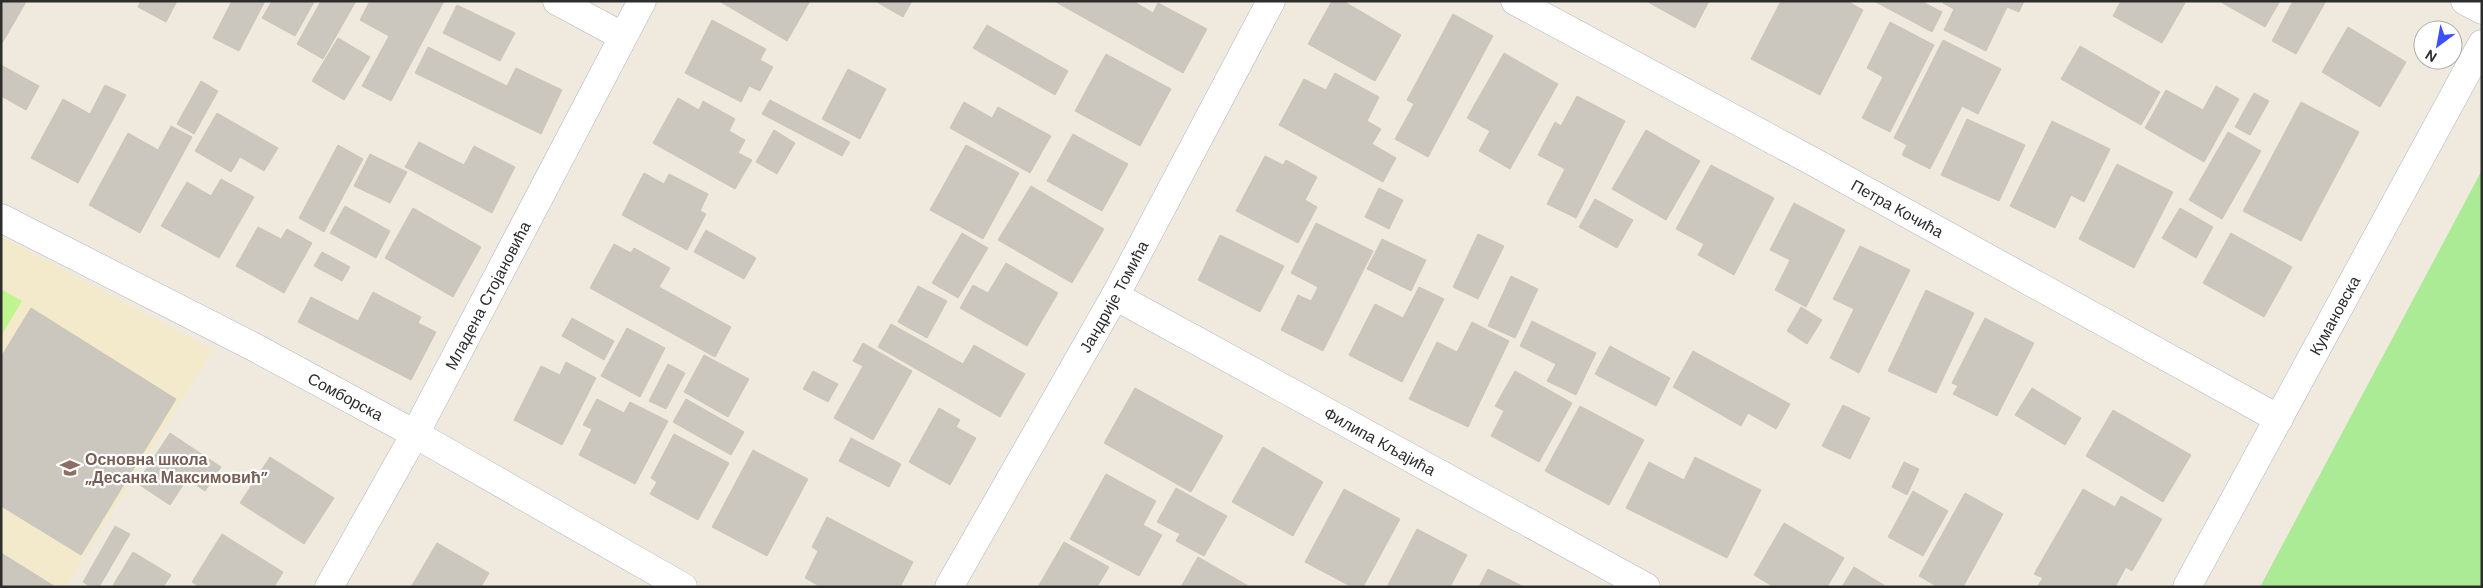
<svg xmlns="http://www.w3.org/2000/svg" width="2483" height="588" font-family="'DM Sans',sans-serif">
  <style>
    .education { fill: #f3eacc }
    .green { fill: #abeb96 }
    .pitch { fill: #c0f490 }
    .building { fill: #cbc7be; stroke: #ccc6b7 }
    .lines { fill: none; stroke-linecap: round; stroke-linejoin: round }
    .street-casing { stroke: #b2b3c2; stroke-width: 29 }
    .street { stroke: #fff; stroke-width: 28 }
    .labels { text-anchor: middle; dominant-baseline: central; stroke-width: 4.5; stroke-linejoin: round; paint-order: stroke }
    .street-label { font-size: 16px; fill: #2d2d2d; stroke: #fff }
    .education-label { font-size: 16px; font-weight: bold; fill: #785e54; stroke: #fff; text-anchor: start }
  </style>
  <rect width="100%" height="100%" fill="#f0eade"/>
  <path class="education" d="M 1,236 L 213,350 L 66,587 L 1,587 Z"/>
  <path class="green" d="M 2482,170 L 2482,587 L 2260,587 Z"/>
  <path class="pitch" d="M 1,289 L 22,301 L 1,336 Z"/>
  <g class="building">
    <path d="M 1,1 L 26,2 L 1,45 Z"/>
    <path d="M 141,1 L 177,1 L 166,22 L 138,7 Z"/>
    <path d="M 232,1 L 265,1 L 239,51 L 213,38 Z"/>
    <path d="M 272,1 L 314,2 L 295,36 L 262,18 Z"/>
    <path d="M 321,1 L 356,1 L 323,59 L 297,44 Z"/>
    <path d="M 370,1 L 444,1 L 391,101 L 362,86 L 389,36 L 360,20 Z"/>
    <path d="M 719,1 L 810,1 L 787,41 Z"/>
    <path d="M 875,1 L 912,1 L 903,17 Z"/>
    <path d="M 1054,1 L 1133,1 L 1153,13 L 1158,3 L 1207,29 L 1183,73 Z"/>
    <path d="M 1332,1 L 1343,1 L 1401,35 L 1375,81 L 1308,44 Z"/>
    <path d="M 1646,1 L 1709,1 L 1695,28 Z"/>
    <path d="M 1781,1 L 1847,1 L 1863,10 L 1820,95 L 1751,59 Z"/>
    <path d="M 1874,1 L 1921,1 L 1942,12 L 1932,32 Z"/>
    <path d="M 1944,1 L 2024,1 L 2019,12 L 2007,7 L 1986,51 L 1944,30 L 1954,9 L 1943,3 Z"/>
    <path d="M 2121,1 L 2182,1 L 2185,3 L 2162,43 L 2113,16 Z"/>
    <path d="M 2219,1 L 2280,1 L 2265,27 Z"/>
    <path d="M 2293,1 L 2326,1 L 2296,54 L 2272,41 Z"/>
    <path d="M 457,5 L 515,33 L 500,61 L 443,33 Z"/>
    <path d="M 1453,14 L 1493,36 L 1428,157 L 1395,139 L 1414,104 L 1407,100 Z"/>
    <path d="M 712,20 L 766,49 L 760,60 L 773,67 L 760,91 L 749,86 L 741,102 L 685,73 Z"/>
    <path d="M 1890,22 L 1934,45 L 1890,132 L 1862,118 L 1883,77 L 1867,68 Z"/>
    <path d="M 987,25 L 1068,71 L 1055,95 L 973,48 Z"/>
    <path d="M 2348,27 L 2406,62 L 2380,107 L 2322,72 Z"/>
    <path d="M 338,38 L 370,57 L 344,100 L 312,81 Z"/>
    <path d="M 1943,40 L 2001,69 L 1978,114 L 1962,106 L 1930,169 L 1902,155 L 1907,145 L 1894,138 Z"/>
    <path d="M 2080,46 L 2160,92 L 2141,125 L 2061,79 Z"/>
    <path d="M 428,47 L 507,86 L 516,68 L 562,90 L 541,134 L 415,73 Z"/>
    <path d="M 1504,53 L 1558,84 L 1510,169 L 1479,151 L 1490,131 L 1467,118 Z"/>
    <path d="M 1106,54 L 1171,89 L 1140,146 L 1075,111 Z"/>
    <path d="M 1,65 L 39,86 L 26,110 L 1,96 Z"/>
    <path d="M 848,69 L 886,89 L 860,139 L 822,119 Z"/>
    <path d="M 1335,73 L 1379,97 L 1367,121 L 1381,129 L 1372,144 L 1396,158 L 1383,182 L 1279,125 L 1304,79 L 1326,90 Z"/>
    <path d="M 201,81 L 218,91 L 194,134 L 177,124 Z"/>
    <path d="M 105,85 L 126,95 L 78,183 L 31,158 L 63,99 L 90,114 Z"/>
    <path d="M 2216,86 L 2239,99 L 2204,162 L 2145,128 L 2166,90 L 2203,110 Z"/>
    <path d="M 2254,93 L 2269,101 L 2250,135 L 2235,127 Z"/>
    <path d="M 1577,96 L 1625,121 L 1576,218 L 1547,204 L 1565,169 L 1538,155 L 1555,122 L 1561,126 Z"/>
    <path d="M 678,98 L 699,110 L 703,101 L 735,119 L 729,131 L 745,140 L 738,153 L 752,160 L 735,189 L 653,143 Z"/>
    <path d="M 770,100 L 850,142 L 842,156 L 762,114 Z"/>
    <path d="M 964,102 L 992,118 L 998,107 L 1051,136 L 1030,173 L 950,128 Z"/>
    <path d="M 2301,102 L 2359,132 L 2301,241 L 2243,211 Z"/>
    <path d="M 217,113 L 278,148 L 264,171 L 240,157 L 231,172 L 195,151 Z"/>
    <path d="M 1967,119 L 2025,145 L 1999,201 L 1941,175 Z"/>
    <path d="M 2052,121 L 2110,149 L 2084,202 L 2071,195 L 2055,228 L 2010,206 Z"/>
    <path d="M 171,126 L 192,137 L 140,233 L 89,205 L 128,133 L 158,150 Z"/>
    <path d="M 774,130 L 795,143 L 777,174 L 756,162 Z"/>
    <path d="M 1646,130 L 1700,161 L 1666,220 L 1612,189 Z"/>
    <path d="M 2228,132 L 2261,151 L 2222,219 L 2189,200 Z"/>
    <path d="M 1073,134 L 1128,164 L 1102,211 L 1047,181 Z"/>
    <path d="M 419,142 L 464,165 L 474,146 L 515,167 L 492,213 L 405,167 Z"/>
    <path d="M 338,145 L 363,159 L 324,232 L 299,218 Z"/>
    <path d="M 966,145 L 1019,173 L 983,239 L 930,210 Z"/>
    <path d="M 370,154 L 407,172 L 390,203 L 354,186 Z"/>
    <path d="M 1265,156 L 1283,165 L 1286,160 L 1317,177 L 1305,200 L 1317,207 L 1298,243 L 1236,211 Z"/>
    <path d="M 2117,164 L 2173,192 L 2134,268 L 2079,239 Z"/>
    <path d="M 1711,165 L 1774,198 L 1734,275 L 1698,255 L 1704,244 L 1676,229 Z"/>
    <path d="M 644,173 L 664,184 L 669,174 L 708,194 L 700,211 L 706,214 L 687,250 L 622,215 Z"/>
    <path d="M 221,179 L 254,197 L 219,258 L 161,226 L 187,182 L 211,196 Z"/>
    <path d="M 1031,186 L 1104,229 L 1072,283 L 998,240 Z"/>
    <path d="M 1379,188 L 1403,200 L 1389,229 L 1365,217 Z"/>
    <path d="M 1595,199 L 1633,220 L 1617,248 L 1579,227 Z"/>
    <path d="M 1794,203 L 1845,230 L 1806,307 L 1775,290 L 1790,260 L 1770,250 Z"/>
    <path d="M 345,206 L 390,231 L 376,258 L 330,233 Z"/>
    <path d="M 413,208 L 481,247 L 453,297 L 385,258 Z"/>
    <path d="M 2180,208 L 2213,227 L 2196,258 L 2162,238 Z"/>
    <path d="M 1316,223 L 1373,251 L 1323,351 L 1281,330 L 1298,295 L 1311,301 L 1318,287 L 1291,273 Z"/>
    <path d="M 258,227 L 281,239 L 287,229 L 312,243 L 284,293 L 236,266 Z"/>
    <path d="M 706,230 L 756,258 L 744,279 L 694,252 Z"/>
    <path d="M 962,233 L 988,248 L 958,298 L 932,283 Z"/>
    <path d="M 2231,233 L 2292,267 L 2264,317 L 2203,283 Z"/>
    <path d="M 1478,234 L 1504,246 L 1478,299 L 1453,287 Z"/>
    <path d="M 1220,235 L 1284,266 L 1260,312 L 1198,280 Z"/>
    <path d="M 1382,239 L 1426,260 L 1411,291 L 1367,269 Z"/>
    <path d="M 614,244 L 631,253 L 634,248 L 670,268 L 659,287 L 731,327 L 715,357 L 590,288 Z"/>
    <path d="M 1860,246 L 1910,270 L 1859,373 L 1830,358 L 1854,309 L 1833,299 Z"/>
    <path d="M 322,252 L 350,267 L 342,281 L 314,266 Z"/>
    <path d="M 1006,263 L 1058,293 L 1027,346 L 960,308 L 973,285 L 988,293 Z"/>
    <path d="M 1511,276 L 1538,289 L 1515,338 L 1488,326 Z"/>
    <path d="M 918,286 L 947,301 L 927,338 L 898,322 Z"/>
    <path d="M 1419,287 L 1444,299 L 1402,382 L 1349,355 L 1375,304 L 1403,318 Z"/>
    <path d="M 1926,290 L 1974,313 L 1936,393 L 1888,371 Z"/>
    <path d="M 373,292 L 421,317 L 418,323 L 436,332 L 411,380 L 298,322 L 311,297 L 358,321 Z"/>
    <path d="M 1801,307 L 1822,320 L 1807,344 L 1787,331 Z"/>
    <path d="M 31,308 L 176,399 L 81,555 L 1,506 L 1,357 Z"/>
    <path d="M 572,318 L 614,341 L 604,360 L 562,336 Z"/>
    <path d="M 1985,318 L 2034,343 L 1997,416 L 1953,394 L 1958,386 L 1952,383 Z"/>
    <path d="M 1532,321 L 1596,353 L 1576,395 L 1547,381 L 1556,364 L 1520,346 Z"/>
    <path d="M 1472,322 L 1509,341 L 1468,427 L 1409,399 L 1437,342 L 1457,352 Z"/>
    <path d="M 891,324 L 963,364 L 974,345 L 1025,374 L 1000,417 L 878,347 Z"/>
    <path d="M 627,328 L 665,348 L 640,397 L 601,376 Z"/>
    <path d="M 863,343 L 912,371 L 873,440 L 834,418 L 863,366 L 853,361 Z"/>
    <path d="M 1610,346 L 1670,378 L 1656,406 L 1595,374 Z"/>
    <path d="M 1693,351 L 1790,404 L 1776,429 L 1748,413 L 1741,426 L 1673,387 Z"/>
    <path d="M 704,355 L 749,379 L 728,417 L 684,392 Z"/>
    <path d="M 566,362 L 596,378 L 562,445 L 514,420 L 541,366 L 560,375 Z"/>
    <path d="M 668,364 L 685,373 L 666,409 L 649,401 Z"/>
    <path d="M 813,371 L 838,384 L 828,402 L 803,389 Z"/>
    <path d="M 1515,371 L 1572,403 L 1539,462 L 1491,436 L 1504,411 L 1495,406 Z"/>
    <path d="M 1135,388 L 1223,436 L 1191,492 L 1104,443 Z"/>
    <path d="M 2032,388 L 2081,418 L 2065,445 L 2015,415 Z"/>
    <path d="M 597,399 L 624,413 L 630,402 L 668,421 L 635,484 L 579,455 L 592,429 L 583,425 Z"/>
    <path d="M 686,399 L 744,432 L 731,455 L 673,422 Z"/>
    <path d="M 1843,405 L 1870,418 L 1850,459 L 1822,446 Z"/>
    <path d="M 1580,406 L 1644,440 L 1609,505 L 1545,471 Z"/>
    <path d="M 939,408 L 960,420 L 956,427 L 976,438 L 950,485 L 909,462 Z"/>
    <path d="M 2113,410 L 2191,455 L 2163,502 L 2086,456 Z"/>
    <path d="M 170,433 L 221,467 L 205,491 L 187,479 L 170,505 L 137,483 Z"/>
    <path d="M 674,434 L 729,463 L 698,520 L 650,494 L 657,482 L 651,478 Z"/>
    <path d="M 851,438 L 901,464 L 889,487 L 839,461 Z"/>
    <path d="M 1263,447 L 1323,482 L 1293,536 L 1232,502 Z"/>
    <path d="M 753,450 L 808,479 L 767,556 L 712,527 Z"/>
    <path d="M 270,457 L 334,498 L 304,544 L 240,503 Z"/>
    <path d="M 1695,457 L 1761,490 L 1727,558 L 1626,508 L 1649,462 L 1684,480 Z"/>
    <path d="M 1904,462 L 1919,469 L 1907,495 L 1892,487 Z"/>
    <path d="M 1106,474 L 1156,501 L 1143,525 L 1162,535 L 1139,576 L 1070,539 Z"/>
    <path d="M 1176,488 L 1227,516 L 1204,556 L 1176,541 L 1180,534 L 1157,522 Z"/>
    <path d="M 1344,489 L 1400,519 L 1363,587 L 1352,587 L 1305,562 Z"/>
    <path d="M 2083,489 L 2115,507 L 2121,496 L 2162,519 L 2132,571 L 2126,567 L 2115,587 L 2037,587 L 2043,578 L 2034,574 Z"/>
    <path d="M 1913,491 L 1948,511 L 1923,556 L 1888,537 Z"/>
    <path d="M 1965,493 L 2003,514 L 1963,587 L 1938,587 L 1919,576 Z"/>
    <path d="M 827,517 L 913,562 L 900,587 L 821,587 L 805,578 L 818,551 L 812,547 Z"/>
    <path d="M 1784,523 L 1844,558 L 1827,587 L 1774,587 L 1754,575 Z"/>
    <path d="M 115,526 L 130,534 L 99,587 L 91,587 L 83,582 Z"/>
    <path d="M 1417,529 L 1467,555 L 1450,587 L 1387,587 Z"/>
    <path d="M 222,534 L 283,572 L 274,587 L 200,587 L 192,582 Z"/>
    <path d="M 1064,542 L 1109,567 L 1097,587 L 1038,587 Z"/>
    <path d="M 437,543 L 489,573 L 481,587 L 411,587 Z"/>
    <path d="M 133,552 L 171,575 L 163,587 L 112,587 Z"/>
    <path d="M 1,553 L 54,586 L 53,587 L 1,587 Z"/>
    <path d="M 1198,557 L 1250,587 L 1181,587 Z"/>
    <path d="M 1854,567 L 1887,587 L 1842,587 Z"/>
    <path d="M 1488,569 L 1524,587 L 1479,587 Z"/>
  </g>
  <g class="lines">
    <defs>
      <g id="street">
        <path d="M 557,1 L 622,36"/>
        <path id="s1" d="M 1515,1 L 1812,161 L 2279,419"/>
        <path d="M 2465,1 L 2482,10"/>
        <path id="s2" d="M 1,218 L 254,347 L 415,434 L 683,587"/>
        <path id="s3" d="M 1115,296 L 1646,587"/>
        <path id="s4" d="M 329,587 L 415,434 L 642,1"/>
        <path id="s5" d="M 949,587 L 1115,296 L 1271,1"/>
        <path id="s6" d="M 2187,587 L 2482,44"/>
      </g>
    </defs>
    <use href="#street" class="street-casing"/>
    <use href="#street" class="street"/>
  </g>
  <defs>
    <symbol id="school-bare" viewBox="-9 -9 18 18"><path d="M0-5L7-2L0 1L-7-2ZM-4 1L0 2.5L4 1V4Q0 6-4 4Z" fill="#8d6e63" stroke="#fff" stroke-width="2.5" paint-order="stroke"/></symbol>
  </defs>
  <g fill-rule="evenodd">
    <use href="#school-bare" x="56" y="454" width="28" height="28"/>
  </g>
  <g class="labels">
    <g class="street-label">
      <text stroke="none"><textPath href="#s1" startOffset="435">Петра Кочића</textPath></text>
      <text stroke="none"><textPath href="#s4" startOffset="332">Младена Стојановића</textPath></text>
      <text stroke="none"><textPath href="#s5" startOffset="334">Јандрије Томића</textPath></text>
      <text stroke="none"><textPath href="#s6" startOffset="309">Кумановска</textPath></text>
      <text stroke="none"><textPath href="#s2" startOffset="388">Сомборска</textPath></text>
      <text stroke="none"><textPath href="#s3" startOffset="302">Филипа Кљајића</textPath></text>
    </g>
    <g class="education-label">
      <text x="85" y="459">Основна школа<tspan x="85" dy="18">„Десанка Максимовић”</tspan></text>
    </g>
  </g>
  <rect width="2483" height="588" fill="none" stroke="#2d2d2d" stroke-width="5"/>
  <g transform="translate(2438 45) rotate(212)"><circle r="24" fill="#ffffff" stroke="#ababab"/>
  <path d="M0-4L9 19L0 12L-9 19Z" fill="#3c4fff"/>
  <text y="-8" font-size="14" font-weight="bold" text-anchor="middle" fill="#2d2d2d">N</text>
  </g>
</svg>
